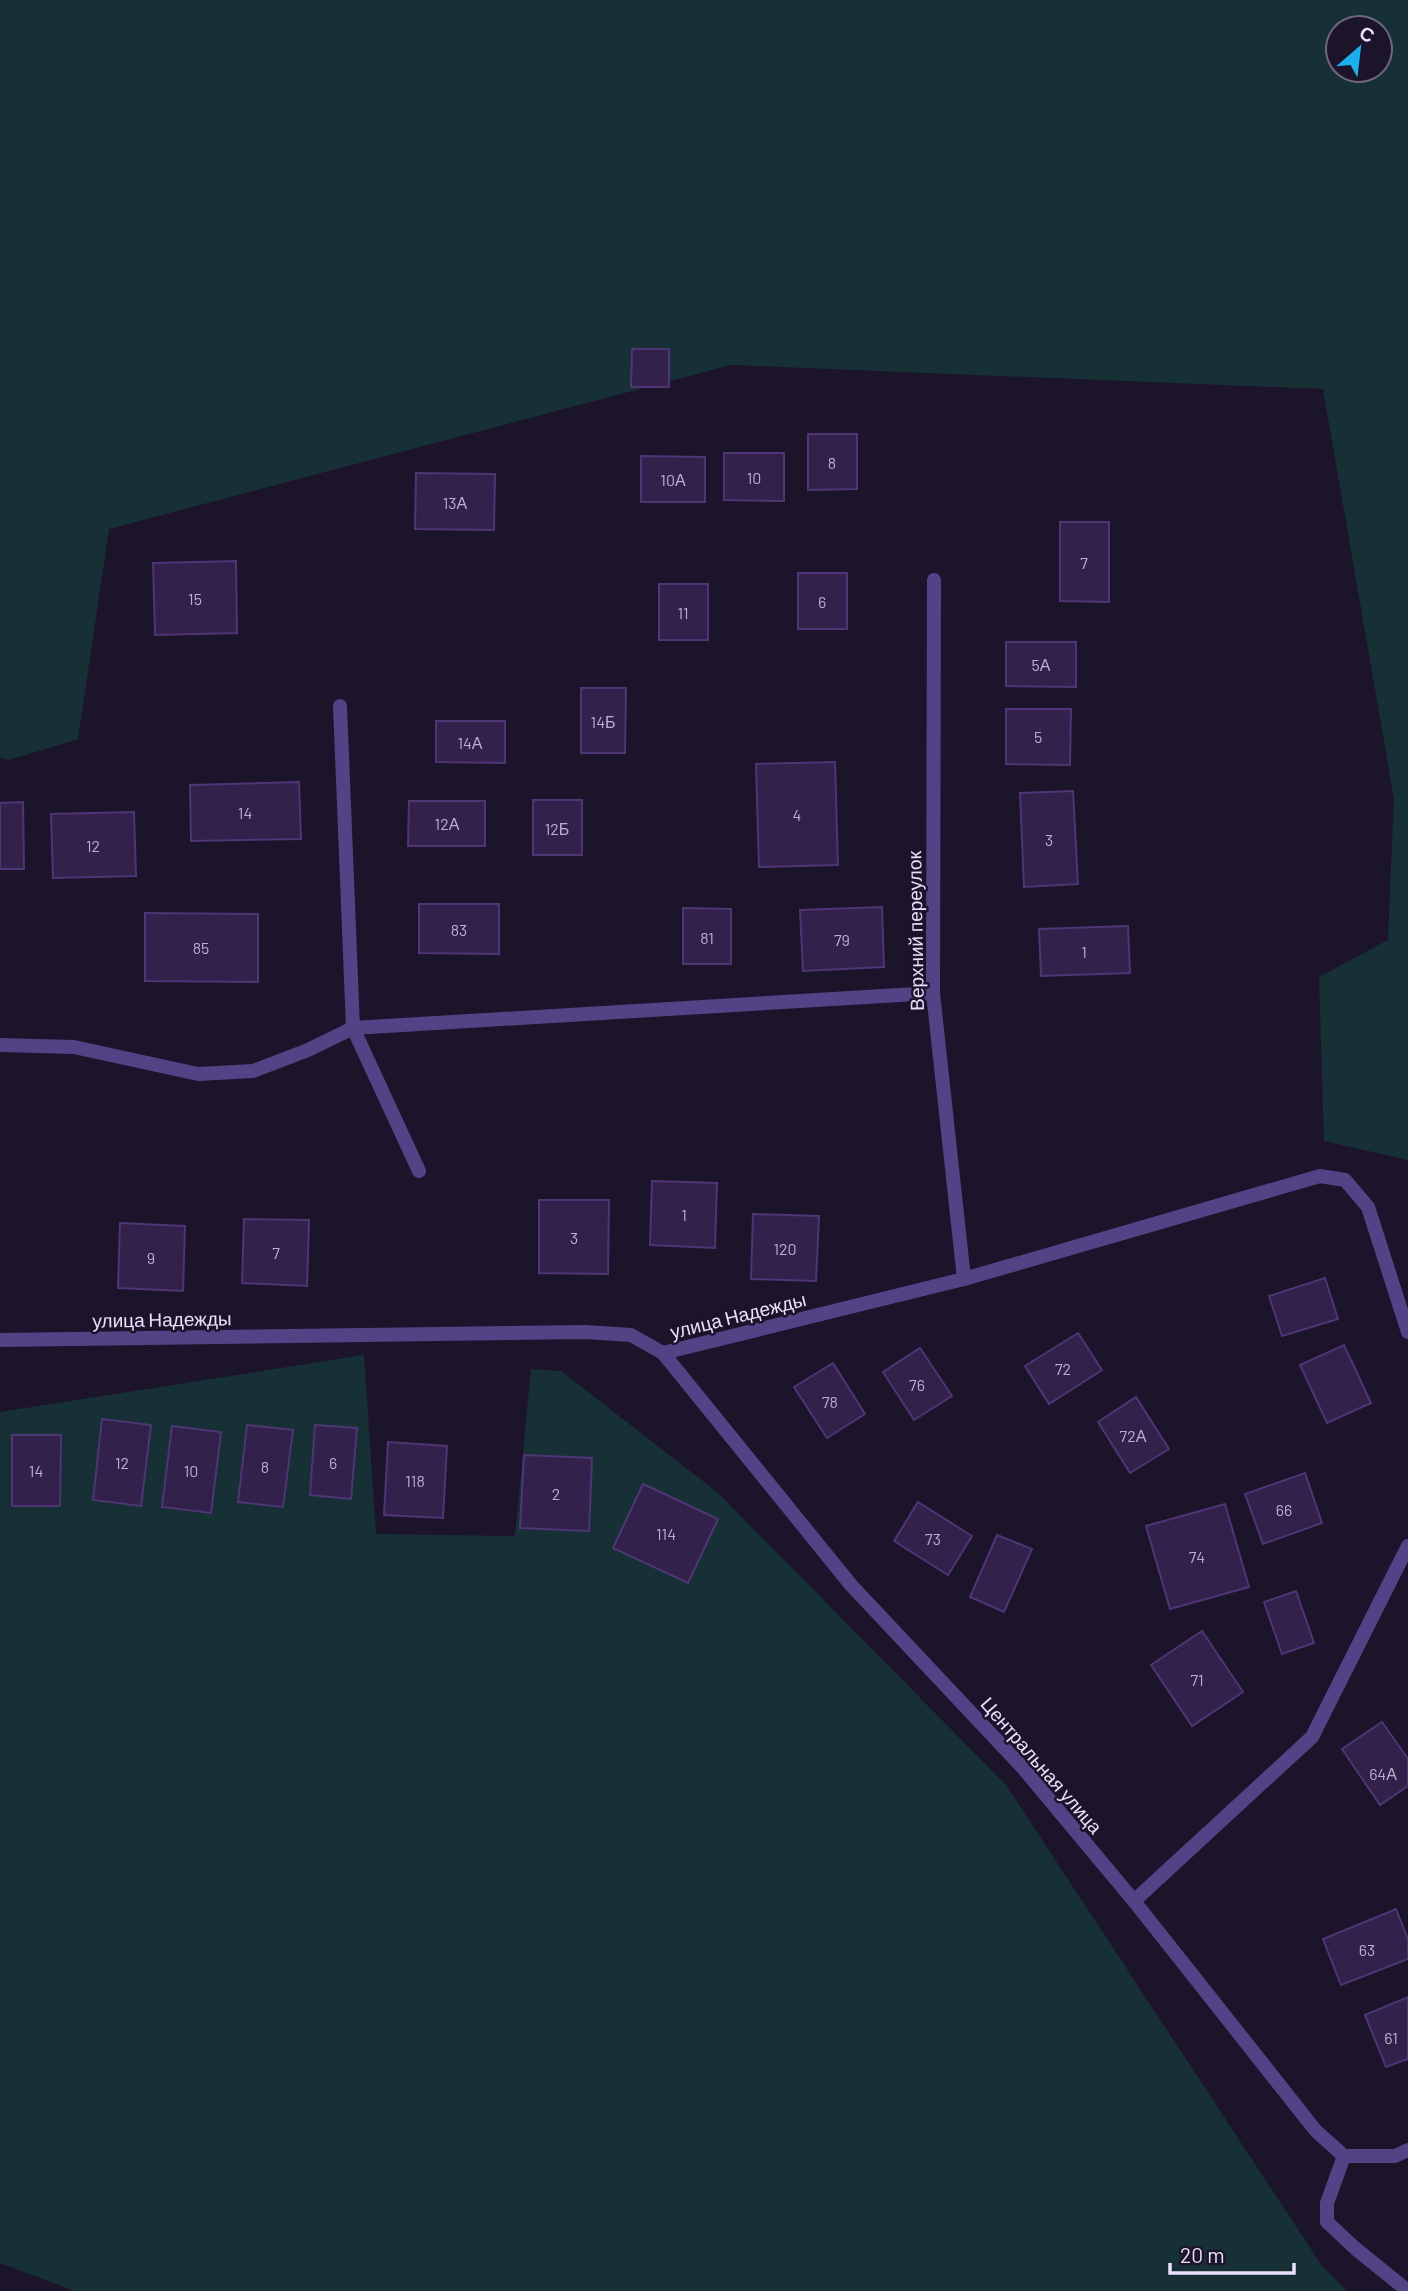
<svg xmlns="http://www.w3.org/2000/svg" width="1408" height="2291" font-family="Barlow,sans-serif">
  <style>
    .green { fill: #173035; fill-rule: evenodd }
    .building { fill: #32214b; stroke: #4e3575; stroke-width: 2 }
    .lines { fill: none; stroke-linecap: round; stroke-linejoin: round }
    .lane { stroke: #534386; stroke-width: 14 }
    .street { stroke: #534386; stroke-width: 14 }
    .labels { text-anchor: middle; dominant-baseline: central; stroke-width: 5; stroke-linejoin: round; paint-order: stroke }
    .number-label { font-size: 16px; fill: #bbb0d0 }
    .street-label { font-size: 19px; fill: #e9e0fd; stroke: #1c142b }
  </style>
  <rect width="100%" height="100%" fill="#1c142b"/>
  <g class="green">
    <path d="M 0,0 L 1408,0 L 1408,1160 L 1324,1141 L 1319,977 L 1388,940 L 1394,799 L 1323,389 L 731,365 L 109,529 L 78,739 L 9,760 L 0,758 ZM 1338,28 L 1380,28 L 1380,70 L 1338,70 Z"/>
    <path d="M 364,1355 L 376,1534 L 515,1536 L 531,1369 L 561,1371 L 717,1492 L 1006,1785 L 1322,2266 L 1347,2291 L 75,2291 L 0,2263 L 0,1412 Z"/>
  </g>
  <g class="building">
    <path d="M 632,349 L 669,349 L 669,387 L 631,387 Z"/>
    <path d="M 808,434 L 857,434 L 857,489 L 808,490 Z"/>
    <path d="M 724,453 L 784,453 L 784,501 L 724,500 Z"/>
    <path d="M 641,456 L 705,457 L 705,502 L 641,502 Z"/>
    <path d="M 416,473 L 495,474 L 494,530 L 415,529 Z"/>
    <path d="M 1060,522 L 1109,522 L 1109,602 L 1060,601 Z"/>
    <path d="M 236,561 L 237,633 L 155,635 L 153,563 Z"/>
    <rect x="798" y="573" width="49" height="56"/>
    <rect x="659" y="584" width="49" height="56"/>
    <path d="M 1006,642 L 1076,642 L 1076,687 L 1006,686 Z"/>
    <path d="M 581,688 L 626,688 L 625,753 L 581,753 Z"/>
    <path d="M 1006,709 L 1071,709 L 1070,765 L 1006,764 Z"/>
    <path d="M 436,721 L 505,721 L 505,763 L 436,762 Z"/>
    <path d="M 835,762 L 838,865 L 759,867 L 756,764 Z"/>
    <path d="M 299,782 L 301,839 L 191,841 L 190,785 Z"/>
    <path d="M 1073,791 L 1078,884 L 1024,887 L 1020,793 Z"/>
    <rect x="533" y="800" width="49" height="55"/>
    <path d="M 409,801 L 485,801 L 485,846 L 408,846 Z"/>
    <path d="M 23,802 L 24,869 L 0,869 L 0,803 Z"/>
    <path d="M 134,812 L 136,876 L 53,878 L 51,814 Z"/>
    <path d="M 419,904 L 499,904 L 499,954 L 419,953 Z"/>
    <path d="M 882,907 L 884,967 L 803,971 L 800,910 Z"/>
    <path d="M 683,908 L 731,909 L 731,964 L 683,964 Z"/>
    <path d="M 145,913 L 258,914 L 258,982 L 145,981 Z"/>
    <path d="M 1128,926 L 1130,973 L 1041,976 L 1039,929 Z"/>
    <path d="M 652,1181 L 717,1183 L 715,1248 L 650,1245 Z"/>
    <path d="M 539,1200 L 609,1200 L 608,1274 L 539,1273 Z"/>
    <path d="M 753,1214 L 819,1216 L 816,1281 L 751,1279 Z"/>
    <path d="M 244,1219 L 309,1220 L 307,1286 L 242,1283 Z"/>
    <path d="M 120,1223 L 185,1226 L 183,1291 L 118,1288 Z"/>
    <path d="M 1325,1278 L 1338,1319 L 1282,1336 L 1269,1296 Z"/>
    <path d="M 1078,1333 L 1102,1370 L 1049,1404 L 1025,1366 Z"/>
    <path d="M 1344,1345 L 1371,1403 L 1327,1423 L 1300,1365 Z"/>
    <path d="M 920,1348 L 952,1396 L 914,1420 L 883,1372 Z"/>
    <path d="M 833,1363 L 865,1414 L 827,1438 L 794,1387 Z"/>
    <path d="M 1136,1397 L 1169,1449 L 1130,1473 L 1098,1422 Z"/>
    <path d="M 102,1419 L 151,1425 L 141,1506 L 93,1500 Z"/>
    <path d="M 247,1425 L 293,1430 L 283,1507 L 238,1502 Z"/>
    <path d="M 315,1425 L 357,1428 L 351,1499 L 310,1495 Z"/>
    <path d="M 172,1426 L 221,1432 L 211,1513 L 162,1507 Z"/>
    <path d="M 12,1435 L 61,1435 L 60,1506 L 12,1506 Z"/>
    <path d="M 388,1442 L 447,1446 L 443,1518 L 384,1515 Z"/>
    <path d="M 524,1455 L 592,1458 L 589,1531 L 520,1528 Z"/>
    <path d="M 1305,1473 L 1322,1523 L 1263,1544 L 1245,1494 Z"/>
    <path d="M 643,1484 L 718,1519 L 688,1583 L 613,1548 Z"/>
    <path d="M 918,1502 L 972,1536 L 948,1575 L 894,1541 Z"/>
    <path d="M 1225,1504 L 1249,1587 L 1170,1609 L 1146,1526 Z"/>
    <path d="M 997,1535 L 1032,1549 L 1004,1612 L 970,1597 Z"/>
    <path d="M 1296,1591 L 1314,1643 L 1282,1654 L 1264,1602 Z"/>
    <path d="M 1202,1631 L 1243,1692 L 1192,1726 L 1151,1665 Z"/>
    <path d="M 1382,1722 L 1408,1759 L 1408,1786 L 1380,1805 L 1342,1749 Z"/>
    <path d="M 1396,1909 L 1408,1939 L 1408,1959 L 1341,1985 L 1323,1939 Z"/>
    <path d="M 1408,1997 L 1408,2059 L 1386,2067 L 1365,2015 Z"/>
  </g>
  <g class="lines">
    <g class="lane">
      <path d="M 353,1028 L 419,1171"/>
      <path d="M 1134,1901 L 1312,1737 L 1408,1546"/>
    </g>
    <g class="street">
      <path d="M 934,580 L 933,993 L 964,1279"/>
      <path d="M 340,706 L 353,1028"/>
      <path d="M 0,1045 L 74,1047 L 198,1074 L 253,1071 L 308,1050 L 353,1028 L 933,993"/>
      <path d="M 0,1340 L 585,1332 L 631,1335 L 663,1353 L 964,1279 L 1320,1176 L 1345,1180 L 1368,1207 L 1408,1332"/>
      <path d="M 663,1353 L 851,1585 L 1023,1768 L 1134,1901 L 1316,2131 L 1344,2156 L 1395,2156 L 1408,2150"/>
      <path d="M 1344,2156 L 1327,2203 L 1327,2222 L 1356,2249 L 1408,2291"/>
    </g>
  </g>
  <g class="labels">
    <g class="number-label">
      <text x="832" y="462">8</text>
      <text x="754" y="477">10</text>
      <text x="673" y="479">10А</text>
      <text x="455" y="502">13А</text>
      <text x="1084" y="562">7</text>
      <text x="195" y="598">15</text>
      <text x="822" y="601">6</text>
      <text x="683" y="612">11</text>
      <text x="1041" y="664">5А</text>
      <text x="603" y="721">14Б</text>
      <text x="1038" y="736">5</text>
      <text x="470" y="742">14А</text>
      <text x="245" y="812">14</text>
      <text x="797" y="814">4</text>
      <text x="447" y="823">12А</text>
      <text x="557" y="828">12Б</text>
      <text x="1049" y="839">3</text>
      <text x="93" y="845">12</text>
      <text x="459" y="929">83</text>
      <text x="707" y="937">81</text>
      <text x="842" y="939">79</text>
      <text x="201" y="947">85</text>
      <text x="1084" y="951">1</text>
      <text x="684" y="1214">1</text>
      <text x="574" y="1237">3</text>
      <text x="785" y="1248">120</text>
      <text x="276" y="1252">7</text>
      <text x="151" y="1257">9</text>
      <text x="1063" y="1368">72</text>
      <text x="917" y="1384">76</text>
      <text x="830" y="1401">78</text>
      <text x="1133" y="1435">72А</text>
      <text x="122" y="1462">12</text>
      <text x="333" y="1462">6</text>
      <text x="265" y="1466">8</text>
      <text x="36" y="1470">14</text>
      <text x="191" y="1470">10</text>
      <text x="415" y="1480">118</text>
      <text x="556" y="1493">2</text>
      <text x="1284" y="1509">66</text>
      <text x="666" y="1533">114</text>
      <text x="933" y="1538">73</text>
      <text x="1197" y="1556">74</text>
      <text x="1197" y="1679">71</text>
      <text x="1383" y="1773">64А</text>
      <text x="1367" y="1949">63</text>
      <text x="1391" y="2037">61</text>
    </g>
    <g class="street-label">
      <text transform="translate(915 931) rotate(-91)">Верхний переулок</text>
      <text transform="translate(738 1315) rotate(-14)">улица Надежды</text>
      <text transform="translate(162 1319) rotate(-1)">улица Надежды</text>
      <text transform="translate(1042 1765) rotate(49)">Центральная улица</text>
    </g>
  </g>
  <g transform="translate(1359 49) rotate(28)"><circle r="33" fill="#1c142b" stroke="#6e667f" stroke-width="2"/>
  <path d="M0-5L12 26L0 18L-12 26Z" fill="#1cafed"/>
  <text y="-10" font-size="19" font-weight="bold" text-anchor="middle" fill="#e9e0fd">С</text>
  </g>
  <path d="M1170 2263v10h124v-10" fill="none" stroke="#e9e0fd" stroke-width="3.5"/>
  <text x="1180" y="2263" font-size="21" fill="#e9e0fd" stroke="#1c142b" stroke-width="5" paint-order="stroke">20 m</text>
</svg>
